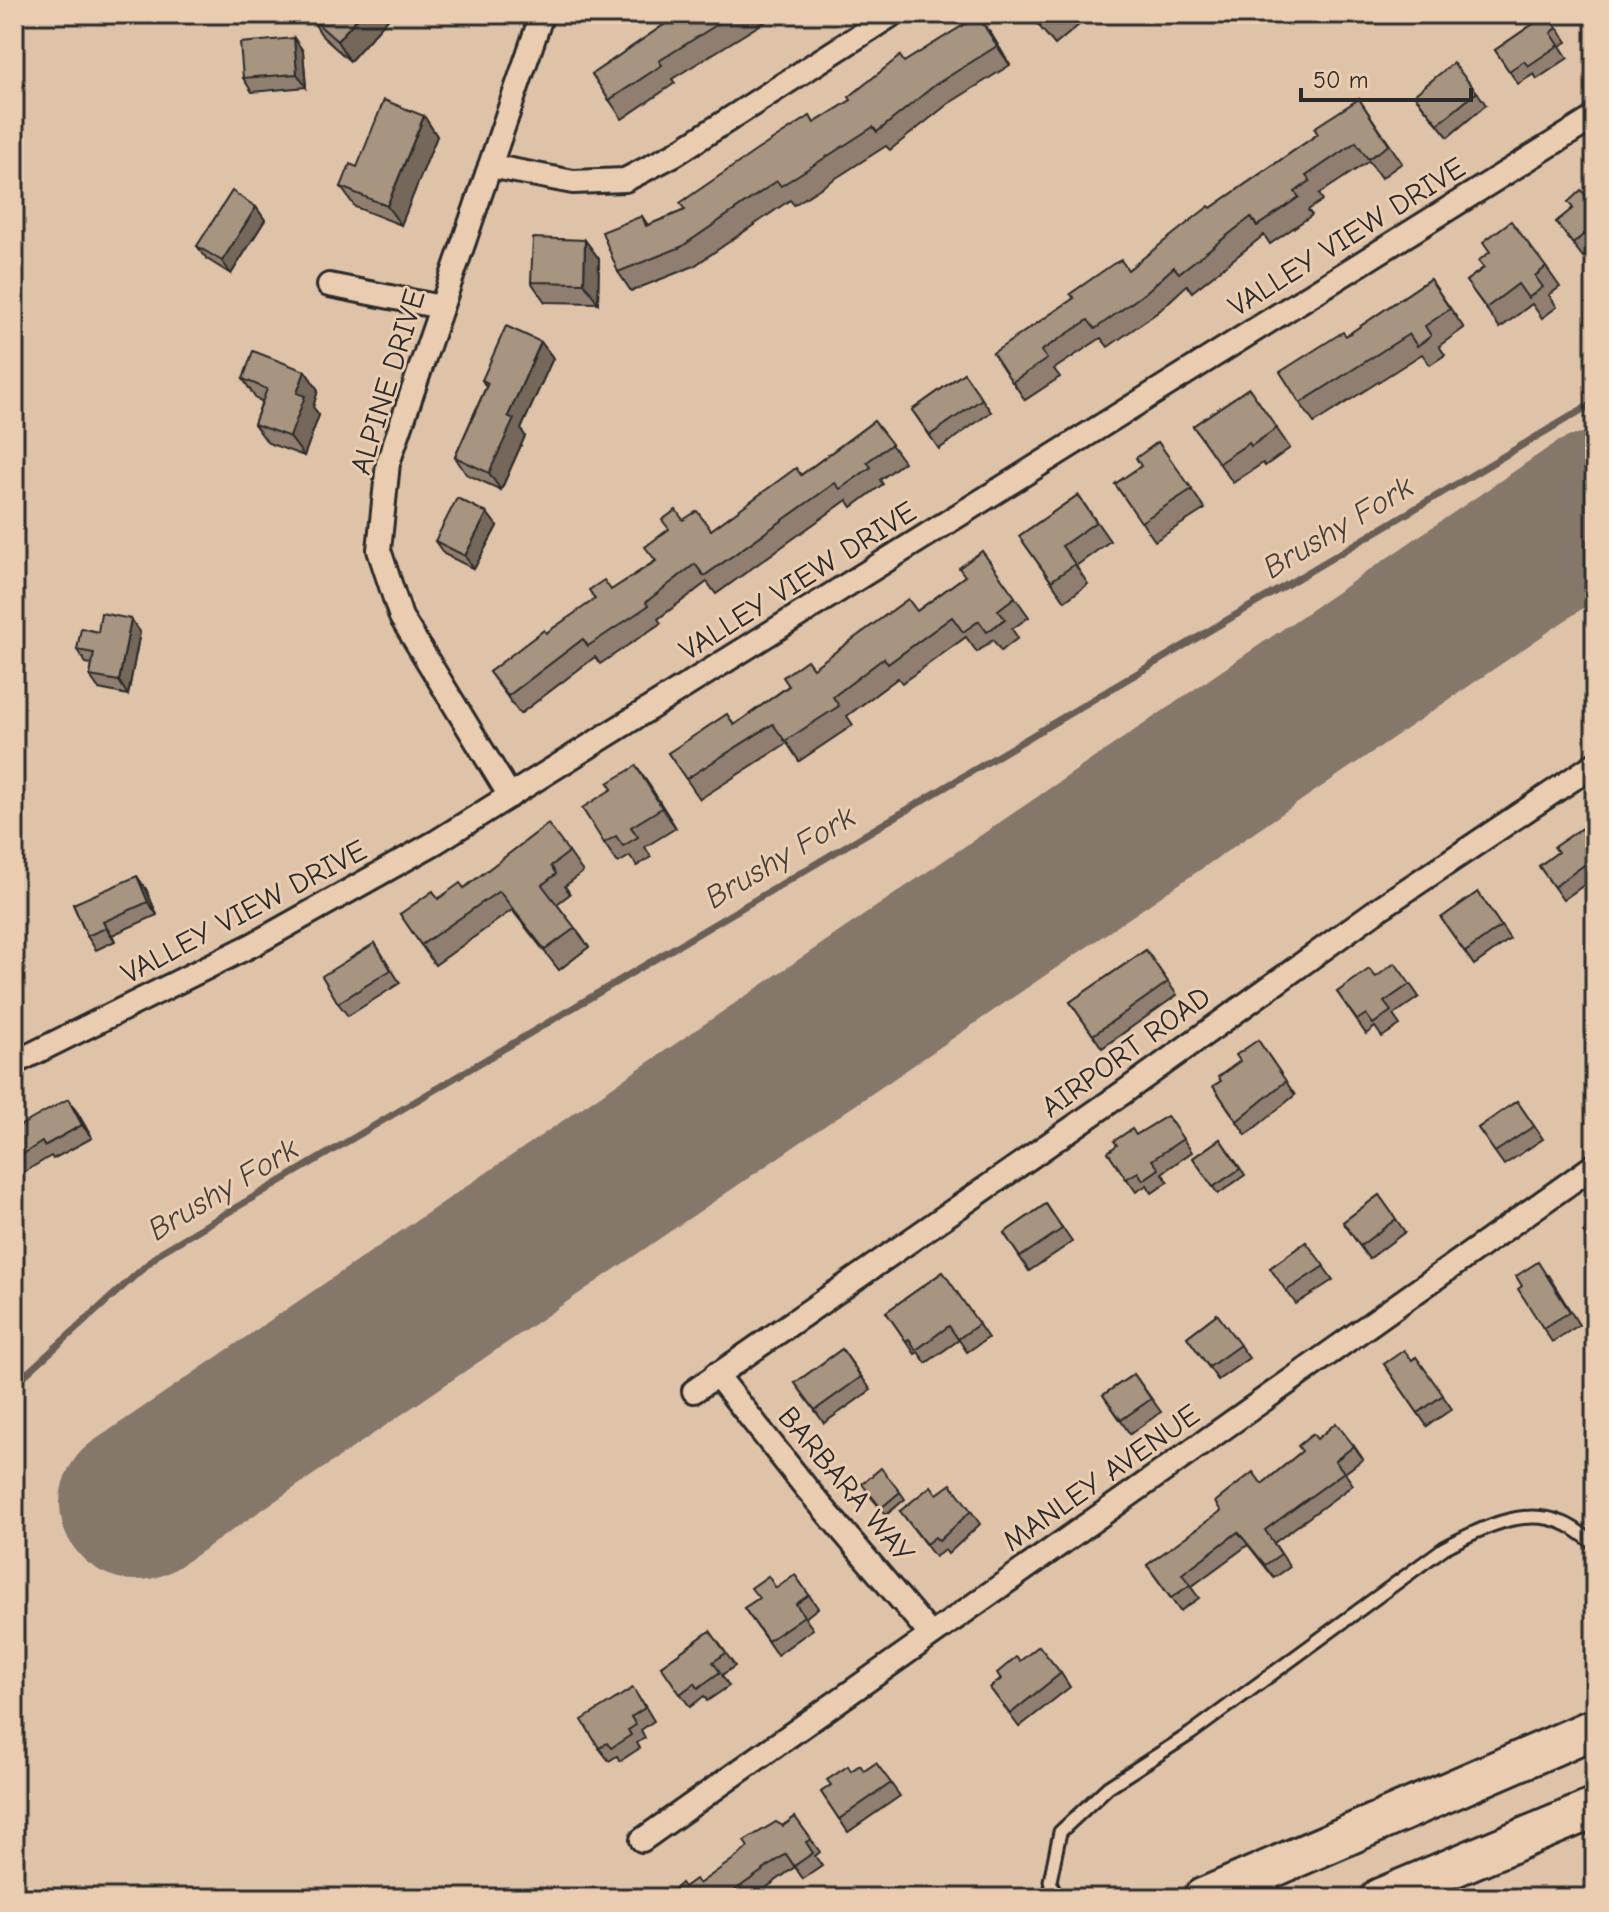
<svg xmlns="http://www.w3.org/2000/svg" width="1609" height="1912" font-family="'Comic Neue',sans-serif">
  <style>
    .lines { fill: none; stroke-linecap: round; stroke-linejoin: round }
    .stream { stroke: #695f57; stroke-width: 7 }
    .runway { stroke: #85776a; stroke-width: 152 }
    .service-casing { stroke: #2b2b2b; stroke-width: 17 }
    .minor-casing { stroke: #2b2b2b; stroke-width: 28 }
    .trunk-casing { stroke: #2b2b2b; stroke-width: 44 }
    .service { stroke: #eacdb1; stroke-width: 11 }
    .minor { stroke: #eacdb1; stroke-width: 22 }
    .trunk { stroke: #eacdb1; stroke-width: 38 }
    .wall { fill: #907f6f; stroke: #2b2b2b; stroke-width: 2 }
    .shaded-wall { fill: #75685a; stroke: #2b2b2b; stroke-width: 2 }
    .building { fill: #a79481; stroke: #2b2b2b; stroke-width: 2 }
    .labels { text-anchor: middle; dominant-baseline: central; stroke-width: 6; stroke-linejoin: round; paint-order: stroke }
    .street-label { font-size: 30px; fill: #2b2b2b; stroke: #eacdb1 }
    .water-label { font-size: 32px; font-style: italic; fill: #45413d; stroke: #eacdb1 }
  </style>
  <rect width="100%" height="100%" fill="#dfc3a9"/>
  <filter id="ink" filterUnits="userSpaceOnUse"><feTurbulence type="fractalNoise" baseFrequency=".0125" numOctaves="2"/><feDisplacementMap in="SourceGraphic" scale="16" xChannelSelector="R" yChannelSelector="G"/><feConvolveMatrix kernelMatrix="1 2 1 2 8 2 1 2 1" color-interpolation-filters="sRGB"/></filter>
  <g filter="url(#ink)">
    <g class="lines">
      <path class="stream" d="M 14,1385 L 161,1252 L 1595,402"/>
      <path class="runway" d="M 136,1504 L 1595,508"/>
      <defs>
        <path id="service" d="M 1057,1898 L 1050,1881 L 1060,1832 L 1108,1787 L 1190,1734 L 1444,1548 C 1479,1529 1523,1506 1563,1523 C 1574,1527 1585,1537 1595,1544"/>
        <g id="minor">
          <path d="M 490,166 L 573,182 L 625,180 L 675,154 L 893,14"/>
          <path d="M 329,285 L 441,307"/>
          <path d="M 510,796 L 401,617 L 379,550 L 388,463 L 542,14"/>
          <path d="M 14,1063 L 254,944 L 436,842 L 1595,117"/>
          <path d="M 716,1374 L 807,1489 L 930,1634"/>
          <path d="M 694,1391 L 1124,1092 L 1377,910 L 1595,764"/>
          <path d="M 642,1840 L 1595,1165"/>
        </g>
        <g id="trunk">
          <path d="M 1203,1898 L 1595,1728"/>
          <path d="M 1380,1898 L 1595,1808"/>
        </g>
      </defs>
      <use href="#service" class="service-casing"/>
      <use href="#minor" class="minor-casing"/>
      <use href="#trunk" class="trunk-casing"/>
      <use href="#service" class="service"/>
      <use href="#minor" class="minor"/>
      <use href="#trunk" class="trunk"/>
    </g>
    <g class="wall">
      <path d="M 392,14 L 350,61 L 323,37 L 310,17 Z"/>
      <path d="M 675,14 L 782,14 L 778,17 L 776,15 L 672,79 L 675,83 L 622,119 L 592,74 L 668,22 Z"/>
      <path d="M 1029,14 L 1092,14 L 1055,45 Z"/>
      <path d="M 1548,14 L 1567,42 L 1560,46 L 1568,58 L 1537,79 L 1534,74 L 1518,84 L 1495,50 Z"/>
      <path d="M 978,16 L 1010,65 L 948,104 L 890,150 L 886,146 L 794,205 L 790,200 L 694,266 L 631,291 L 618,272 L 642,216 L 648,225 L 685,210 L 814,123 L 851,100 L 904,62 Z"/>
      <path d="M 294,38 L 303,51 L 306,87 L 252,92 L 243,78 Z"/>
      <path d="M 1477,92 L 1486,105 L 1448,137 L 1414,95 Z"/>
      <path d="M 1359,99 L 1402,163 L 1381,178 L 1369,161 L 1319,194 L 1323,200 L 1308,210 L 1312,215 L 1270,244 L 1264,235 L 1192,292 L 1187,285 L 1158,312 L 1108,347 L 1101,338 L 1054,369 L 1060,377 L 1025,400 L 993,353 L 1128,270 L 1211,208 L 1318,134 Z"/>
      <path d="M 424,116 L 437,136 L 401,225 L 355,207 L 341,187 L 357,167 Z"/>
      <path d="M 1595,191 L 1595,249 L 1593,248 L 1583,257 L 1556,222 Z"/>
      <path d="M 256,207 L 265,220 L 231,274 L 207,259 L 197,246 Z"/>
      <path d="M 585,240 L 599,259 L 598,303 L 545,302 L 531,282 Z"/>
      <path d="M 1546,267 L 1560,287 L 1549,295 L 1557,307 L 1542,318 L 1532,304 L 1500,328 L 1466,281 L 1483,268 Z"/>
      <path d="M 1430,279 L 1464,328 L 1439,346 L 1445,355 L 1430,365 L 1422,354 L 1314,423 L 1300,403 L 1346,336 Z"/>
      <path d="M 541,342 L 553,358 L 521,429 L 525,436 L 501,490 L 466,474 L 455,457 L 486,387 L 482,380 Z"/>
      <path d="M 305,371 L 318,390 L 313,407 L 319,415 L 304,456 L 268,443 L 254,424 L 262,401 L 256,399 L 243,379 Z"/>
      <path d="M 964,373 L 991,412 L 939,449 L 912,410 Z"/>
      <path d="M 1249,388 L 1290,448 L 1265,466 L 1263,463 L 1233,483 L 1193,426 Z"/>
      <path d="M 874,421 L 904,462 L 880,480 L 883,484 L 852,507 L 847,500 L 716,594 L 707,582 L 658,619 L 661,623 L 600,664 L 595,657 L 520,714 L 489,672 L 546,633 L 655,561 L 683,520 L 711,530 L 801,475 Z"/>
      <path d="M 1158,442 L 1205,509 L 1155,541 L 1115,484 L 1141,466 Z"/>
      <path d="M 1078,495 L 1110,541 L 1076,566 L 1088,584 L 1065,601 L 1019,536 Z"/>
      <path d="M 487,513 L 497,526 L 474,569 L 444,554 L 435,541 Z"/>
      <path d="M 982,551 L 1029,617 L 1012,629 L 1018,638 L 1001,651 L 993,640 L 977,652 L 966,637 L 902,683 L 898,678 L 847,716 L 853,725 L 799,761 L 787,743 L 700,799 L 668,753 L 735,725 L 813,668 L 917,611 L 965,576 Z"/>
      <path d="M 131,619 L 140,632 L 128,695 L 99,689 L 90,676 L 92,664 L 86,663 L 77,650 L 98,632 Z"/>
      <path d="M 636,766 L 676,828 L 645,847 L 651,857 L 637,866 L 630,856 L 618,863 L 604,843 L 612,789 Z"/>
      <path d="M 1595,819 L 1595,877 L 1563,900 L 1539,866 L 1558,852 Z"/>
      <path d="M 569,852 L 583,872 L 565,886 L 570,894 L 557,904 L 589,947 L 559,970 L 512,910 L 435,965 L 400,914 L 464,888 Z"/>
      <path d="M 146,889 L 157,915 L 112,935 L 115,941 L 96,950 L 87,936 L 73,904 Z"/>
      <path d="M 1478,892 L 1510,939 L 1474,965 L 1441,918 Z"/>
      <path d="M 375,943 L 400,983 L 348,1016 L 338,1003 Z"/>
      <path d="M 1146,950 L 1177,995 L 1102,1048 L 1070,1002 Z"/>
      <path d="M 14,975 L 19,982 L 14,986 Z"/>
      <path d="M 1376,977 L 1410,984 L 1419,997 L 1393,1015 L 1400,1025 L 1382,1037 L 1375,1027 L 1366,1034 L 1337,992 Z"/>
      <path d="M 1258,1040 L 1295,1095 L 1246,1135 L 1213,1086 L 1221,1081 L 1240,1061 Z"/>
      <path d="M 1517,1101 L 1543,1139 L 1504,1165 L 1478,1128 Z"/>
      <path d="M 77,1112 L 92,1138 L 53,1159 L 51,1156 L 14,1178 L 14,1129 Z"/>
      <path d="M 1167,1116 L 1192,1152 L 1162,1173 L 1168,1182 L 1152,1193 L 1147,1185 L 1136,1192 L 1108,1152 Z"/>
      <path d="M 1220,1139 L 1245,1175 L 1218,1194 L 1193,1158 Z"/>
      <path d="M 1379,1195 L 1405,1232 L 1369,1259 L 1343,1222 Z"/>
      <path d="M 1046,1204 L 1072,1242 L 1029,1271 L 1004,1233 Z"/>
      <path d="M 1306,1242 L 1333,1280 L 1296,1304 L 1270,1268 Z"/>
      <path d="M 943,1272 L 988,1338 L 967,1352 L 959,1340 L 926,1363 L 918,1352 L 915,1354 L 886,1312 Z"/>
      <path d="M 1548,1275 L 1579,1325 L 1552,1342 L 1543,1328 L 1522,1286 Z"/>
      <path d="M 1217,1314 L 1249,1358 L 1218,1380 L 1187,1337 Z"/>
      <path d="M 842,1349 L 871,1390 L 824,1423 L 795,1383 Z"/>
      <path d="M 1416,1357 L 1452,1409 L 1427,1426 L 1384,1364 L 1412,1360 Z"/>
      <path d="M 1134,1374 L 1161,1412 L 1130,1434 L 1103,1395 Z"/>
      <path d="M 1317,1439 L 1354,1446 L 1363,1459 L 1345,1473 L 1353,1485 L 1274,1543 L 1290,1567 L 1274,1578 L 1248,1545 L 1191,1587 L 1199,1598 L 1180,1611 L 1147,1565 L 1262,1484 Z"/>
      <path d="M 866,1491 L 900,1492 L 905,1499 L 886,1515 Z"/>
      <path d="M 900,1511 L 971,1511 L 980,1524 L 948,1554 L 945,1550 L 935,1557 Z"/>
      <path d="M 795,1575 L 818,1608 L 805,1618 L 813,1629 L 777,1655 L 744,1608 Z"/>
      <path d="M 710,1631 L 735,1666 L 722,1675 L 729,1686 L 707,1701 L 704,1696 L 690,1707 L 661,1666 Z"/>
      <path d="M 1020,1661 L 1061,1673 L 1070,1687 L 1019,1727 L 990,1688 Z"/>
      <path d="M 642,1701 L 654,1721 L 641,1730 L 645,1738 L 637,1743 L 640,1748 L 620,1761 L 617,1756 L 609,1761 L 599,1748 Z"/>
      <path d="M 876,1763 L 900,1796 L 848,1832 L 821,1792 L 851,1771 L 864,1771 Z"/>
      <path d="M 795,1817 L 820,1852 L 815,1856 L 822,1866 L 803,1879 L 795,1867 L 752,1898 L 665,1898 L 684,1887 L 699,1884 Z"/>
    </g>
    <g class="shaded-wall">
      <path d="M 361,14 L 392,14 L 350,61 L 337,41 Z"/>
      <path d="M 978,16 L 992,35 L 1010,65 L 997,46 Z"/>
      <path d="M 294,38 L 303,51 L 306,87 L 297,74 Z"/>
      <path d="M 424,116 L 437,136 L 401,225 L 387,206 Z"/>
      <path d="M 256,207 L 265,220 L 231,274 L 222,261 Z"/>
      <path d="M 585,240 L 599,259 L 598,303 L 584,283 Z"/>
      <path d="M 541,342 L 553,358 L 521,429 L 525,436 L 501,490 L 489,473 L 508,416 Z"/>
      <path d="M 305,371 L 318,390 L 313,407 L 319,415 L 304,456 L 290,437 L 297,393 Z"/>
      <path d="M 487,513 L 497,526 L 474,569 L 465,556 Z"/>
      <path d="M 131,619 L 140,632 L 128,695 L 119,681 Z"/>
      <path d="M 636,766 L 650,786 L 676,828 L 662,808 Z"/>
      <path d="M 137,876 L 146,889 L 157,915 L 148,902 Z"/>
      <path d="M 103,922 L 112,935 L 115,941 L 106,928 Z"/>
      <path d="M 68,1099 L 77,1112 L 92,1138 L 82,1125 Z"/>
    </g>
    <g class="building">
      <path d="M 312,14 L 361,14 L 337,41 L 310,17 Z"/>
      <path d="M 675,14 L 734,14 L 659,61 L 662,65 L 609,100 L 592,74 L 668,22 L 667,19 Z"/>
      <path d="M 1032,14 L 1055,14 L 1041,25 Z"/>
      <path d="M 1548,14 L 1557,28 L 1551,33 L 1559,45 L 1528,66 L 1524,61 L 1509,71 L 1495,50 Z"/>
      <path d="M 978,16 L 997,46 L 935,85 L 877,132 L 873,127 L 781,186 L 777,181 L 681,247 L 618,272 L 602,232 L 642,216 L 646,226 L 685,210 L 680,203 L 757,150 L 810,116 L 814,123 L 851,100 L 849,97 L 900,56 L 904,62 Z"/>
      <path d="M 294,38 L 297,74 L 243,78 L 240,43 Z"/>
      <path d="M 1453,63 L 1477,92 L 1438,124 L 1414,95 Z"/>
      <path d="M 1359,99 L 1389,145 L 1368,159 L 1356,142 L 1306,176 L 1310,181 L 1295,192 L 1299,197 L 1257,226 L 1251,217 L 1179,273 L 1174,267 L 1145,293 L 1095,329 L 1088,320 L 1041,351 L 1047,359 L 1012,382 L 993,353 L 1074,298 L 1070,294 L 1113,264 L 1121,260 L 1128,270 L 1209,206 L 1211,208 L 1318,134 L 1314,128 Z"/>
      <path d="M 384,100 L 424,116 L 387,206 L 341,187 L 350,164 L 357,167 Z"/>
      <path d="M 1581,190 L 1588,198 L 1595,191 L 1594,246 L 1584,234 L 1573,244 L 1556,222 L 1573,208 L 1568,202 Z"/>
      <path d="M 232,191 L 256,207 L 222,261 L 197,246 Z"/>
      <path d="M 1511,221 L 1546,267 L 1535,276 L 1543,287 L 1528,298 L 1518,284 L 1486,308 L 1466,281 L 1484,268 L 1478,261 L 1490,252 L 1483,242 Z"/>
      <path d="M 533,238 L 585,240 L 584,283 L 531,282 Z"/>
      <path d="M 1430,279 L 1450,309 L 1425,326 L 1431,336 L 1417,346 L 1409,334 L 1300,403 L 1280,372 L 1343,332 L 1346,336 Z"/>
      <path d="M 506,326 L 541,342 L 508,416 L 514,419 L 489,473 L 455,457 L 488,383 L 482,380 Z"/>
      <path d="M 253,351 L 305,371 L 297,393 L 305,396 L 290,437 L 254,424 L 267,389 L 243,379 Z"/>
      <path d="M 964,373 L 982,399 L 930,435 L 912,410 Z"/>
      <path d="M 1249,388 L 1277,428 L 1251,446 L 1249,443 L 1219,463 L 1193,426 Z"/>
      <path d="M 874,421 L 892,444 L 867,462 L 871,467 L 840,489 L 835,483 L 704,576 L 695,564 L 646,602 L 648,606 L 588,646 L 583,639 L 508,696 L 489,672 L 544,630 L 546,633 L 595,599 L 589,590 L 604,580 L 611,590 L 656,561 L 645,547 L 669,529 L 662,520 L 676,510 L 683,520 L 697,511 L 711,530 L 796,468 L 801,475 Z"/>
      <path d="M 1158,442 L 1192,489 L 1141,522 L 1115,484 L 1141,466 L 1136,458 Z"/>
      <path d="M 1078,495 L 1096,522 L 1062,546 L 1075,564 L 1051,581 L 1019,536 Z"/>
      <path d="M 457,498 L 487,513 L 465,556 L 435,541 Z"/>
      <path d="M 982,551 L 1015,597 L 998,610 L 1005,619 L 987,632 L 979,621 L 963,632 L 952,617 L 888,664 L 884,658 L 833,697 L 839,706 L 785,741 L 773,724 L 686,779 L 668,753 L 727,714 L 734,725 L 789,686 L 783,677 L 807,660 L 813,668 L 908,599 L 917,611 L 965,576 L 959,568 Z"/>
      <path d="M 101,613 L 131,619 L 119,681 L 90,676 L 94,653 L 77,650 L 81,628 L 98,632 Z"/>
      <path d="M 636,766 L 662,808 L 631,827 L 638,837 L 623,846 L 616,836 L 604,843 L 582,808 L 612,789 L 608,783 Z"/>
      <path d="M 1595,819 L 1595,857 L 1554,887 L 1539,866 L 1558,852 L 1554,847 Z"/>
      <path d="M 548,824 L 569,852 L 551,866 L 556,874 L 542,885 L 575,928 L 545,950 L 499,891 L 421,945 L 400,914 L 433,891 L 438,899 L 460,883 L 464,888 Z"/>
      <path d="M 137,876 L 148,902 L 103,922 L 106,928 L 87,936 L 73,904 Z"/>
      <path d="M 1478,892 L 1501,926 L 1465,952 L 1441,918 Z"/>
      <path d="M 375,943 L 391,970 L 338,1003 L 322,976 Z"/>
      <path d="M 1146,950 L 1168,982 L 1093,1035 L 1070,1002 Z"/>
      <path d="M 1395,963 L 1410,984 L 1384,1002 L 1391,1011 L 1373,1024 L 1366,1014 L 1357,1020 L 1337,992 L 1369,969 L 1376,977 Z"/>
      <path d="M 1258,1040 L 1286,1081 L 1237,1121 L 1213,1086 L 1221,1081 L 1218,1077 L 1240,1061 L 1236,1055 Z"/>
      <path d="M 68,1099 L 82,1125 L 44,1146 L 42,1142 L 14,1160 L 14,1129 Z"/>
      <path d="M 1517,1101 L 1534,1126 L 1495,1152 L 1478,1128 Z"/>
      <path d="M 1167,1116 L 1183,1139 L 1152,1160 L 1159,1169 L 1143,1180 L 1138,1172 L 1126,1179 L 1108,1152 L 1117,1145 L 1114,1141 L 1132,1129 L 1136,1135 Z"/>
      <path d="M 1220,1139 L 1240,1169 L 1213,1187 L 1193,1158 Z"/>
      <path d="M 1379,1195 L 1396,1219 L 1360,1246 L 1343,1222 Z"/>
      <path d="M 1046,1204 L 1062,1229 L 1020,1257 L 1004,1233 Z"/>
      <path d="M 1595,1225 L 1595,1250 L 1583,1232 Z"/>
      <path d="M 1306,1242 L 1324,1266 L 1286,1291 L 1270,1268 Z"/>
      <path d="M 1538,1262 L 1570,1312 L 1543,1328 L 1518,1289 L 1522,1286 L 1516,1276 Z"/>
      <path d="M 943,1272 L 979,1324 L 958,1339 L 949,1326 L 916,1350 L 909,1339 L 906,1341 L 886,1312 Z"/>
      <path d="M 1217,1314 L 1240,1345 L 1209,1367 L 1187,1337 Z"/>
      <path d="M 842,1349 L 861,1377 L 815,1410 L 795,1383 Z"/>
      <path d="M 1404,1350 L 1412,1360 L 1416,1357 L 1443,1395 L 1418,1413 L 1384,1364 Z"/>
      <path d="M 1134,1374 L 1151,1399 L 1121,1420 L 1103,1395 Z"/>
      <path d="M 1336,1423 L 1354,1446 L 1335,1461 L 1344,1472 L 1265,1530 L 1281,1554 L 1265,1565 L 1238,1532 L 1182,1574 L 1190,1585 L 1171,1598 L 1147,1565 L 1221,1511 L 1215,1502 L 1253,1472 L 1262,1484 L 1302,1451 L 1298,1446 L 1313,1434 L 1317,1439 Z"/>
      <path d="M 881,1468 L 900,1492 L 881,1508 L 862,1484 Z"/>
      <path d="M 951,1484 L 971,1511 L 939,1541 L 935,1537 L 926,1544 L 900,1511 L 931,1486 L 937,1494 Z"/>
      <path d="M 795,1575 L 809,1595 L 796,1604 L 804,1616 L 768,1641 L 744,1608 L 759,1598 L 751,1588 L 768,1576 L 776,1588 Z"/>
      <path d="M 710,1631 L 726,1653 L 713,1662 L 720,1672 L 698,1688 L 695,1683 L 680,1694 L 661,1666 Z"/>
      <path d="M 1039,1646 L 1061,1673 L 1010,1714 L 990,1688 L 1001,1679 L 997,1673 L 1016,1657 L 1020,1661 Z"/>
      <path d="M 633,1688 L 645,1708 L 631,1717 L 636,1725 L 628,1730 L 631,1735 L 611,1748 L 607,1743 L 599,1748 L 582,1720 Z"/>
      <path d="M 876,1763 L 891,1783 L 839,1819 L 821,1792 L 831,1785 L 827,1780 L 848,1766 L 851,1771 L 860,1765 L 864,1771 Z"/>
      <path d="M 795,1817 L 811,1839 L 806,1842 L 813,1853 L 794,1866 L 786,1854 L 724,1898 L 665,1898 L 681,1883 L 684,1887 L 695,1879 L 699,1884 L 739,1855 L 748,1847 L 744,1841 L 776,1822 L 783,1826 Z"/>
    </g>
  </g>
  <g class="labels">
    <g class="street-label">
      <text transform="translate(1347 237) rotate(-32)">VALLEY VIEW DRIVE</text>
      <text transform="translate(388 382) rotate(-73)">ALPINE DRIVE</text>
      <text transform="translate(798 581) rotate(-32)">VALLEY VIEW DRIVE</text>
      <text transform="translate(244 912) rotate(-28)">VALLEY VIEW DRIVE</text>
      <text transform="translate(1126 1052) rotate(-36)">AIRPORT ROAD</text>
      <text transform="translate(1101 1478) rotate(-35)">MANLEY AVENUE</text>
      <text transform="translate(846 1485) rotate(50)">BARBARA WAY</text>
    </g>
    <g class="water-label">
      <text transform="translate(1338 527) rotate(-31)">Brushy Fork</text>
      <text transform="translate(780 857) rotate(-31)">Brushy Fork</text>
      <text transform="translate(223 1189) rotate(-31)">Brushy Fork</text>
    </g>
  </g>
  <rect width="1609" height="1912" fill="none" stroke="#eacdb1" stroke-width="48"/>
  <rect x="24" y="24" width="1561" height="1864" fill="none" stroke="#2b2b2b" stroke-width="3" filter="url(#ink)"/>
  <path d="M1301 88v12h170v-12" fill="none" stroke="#2b2b2b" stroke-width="4"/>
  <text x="1313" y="88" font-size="24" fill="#2b2b2b" stroke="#eacdb1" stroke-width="6" paint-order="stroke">50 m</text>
</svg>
